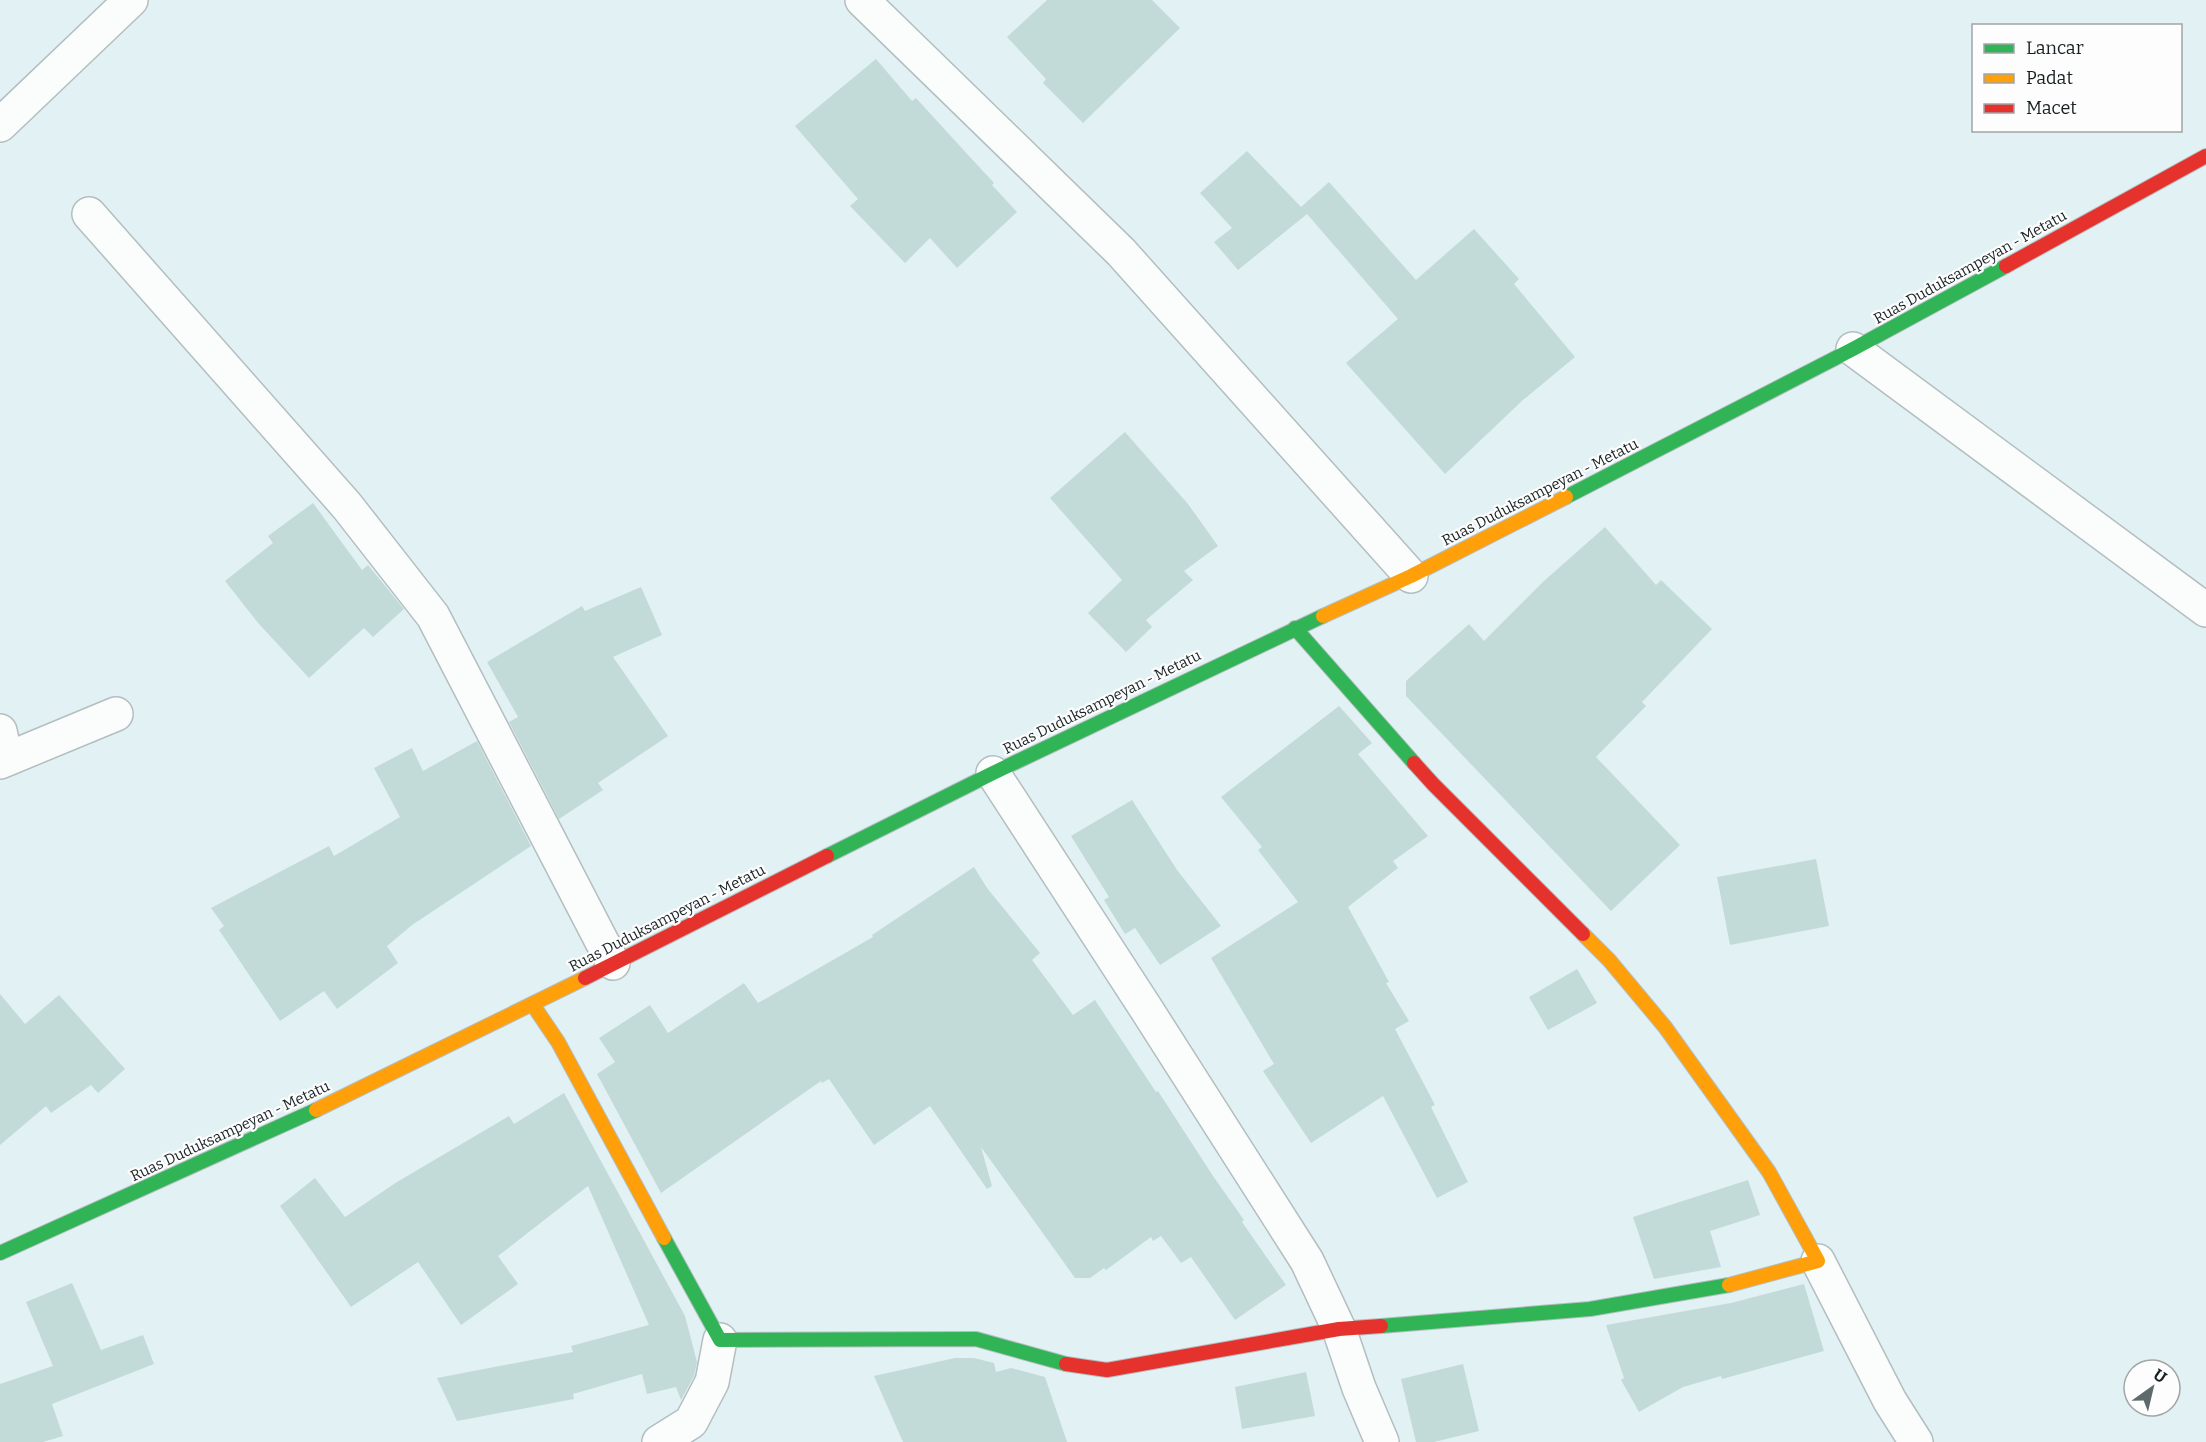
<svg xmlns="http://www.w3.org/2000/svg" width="2206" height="1442" font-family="Bitter,serif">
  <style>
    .building { fill: #c3dbd8 }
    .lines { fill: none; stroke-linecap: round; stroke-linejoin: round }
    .street-casing { stroke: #b3bec0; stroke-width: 36 }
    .fast-casing { stroke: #b3bec0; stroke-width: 16 }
    .slow-casing { stroke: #b3bec0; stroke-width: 16 }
    .jam-casing { stroke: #b3bec0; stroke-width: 16 }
    .street { stroke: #fbfdfd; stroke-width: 33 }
    .fast { stroke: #30b455; stroke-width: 14 }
    .slow { stroke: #ff9f0a; stroke-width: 14 }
    .jam { stroke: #e5322d; stroke-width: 14 }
    .labels { text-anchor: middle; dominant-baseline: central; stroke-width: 4.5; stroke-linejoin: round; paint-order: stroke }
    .street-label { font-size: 15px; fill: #172123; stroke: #fdfdfd }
  </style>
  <rect width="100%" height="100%" fill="#e2f1f3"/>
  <g class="building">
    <path d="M 1047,0 L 1152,0 L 1180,28 L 1083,123 L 1043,83 L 1046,79 L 1007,37 Z"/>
    <path d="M 876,59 L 912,101 L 916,98 L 969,156 L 994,183 L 992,185 L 1017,212 L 957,268 L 930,238 L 905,263 L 850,206 L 858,199 L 795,126 Z"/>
    <path d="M 1247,151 L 1301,207 L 1329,182 L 1416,280 L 1474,229 L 1519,279 L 1514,284 L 1575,357 L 1523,400 L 1445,474 L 1346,363 L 1398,319 L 1307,214 L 1238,270 L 1214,242 L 1232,228 L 1200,193 Z"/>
    <path d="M 1125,432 L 1188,504 L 1218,546 L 1184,571 L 1193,580 L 1146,620 L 1152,627 L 1126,652 L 1088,613 L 1122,580 L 1050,498 Z"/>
    <path d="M 313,503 L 362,570 L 368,565 L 404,609 L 373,637 L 364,628 L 309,678 L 259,624 L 225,581 L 273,543 L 268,536 Z"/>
    <path d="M 1605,527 L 1656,585 L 1661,580 L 1712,629 L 1642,702 L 1646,706 L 1596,757 L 1680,845 L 1611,911 L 1406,696 L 1406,681 L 1469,624 L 1484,641 L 1544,581 Z"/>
    <path d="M 641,587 L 662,635 L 613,657 L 668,736 L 598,783 L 603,790 L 559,819 L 509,722 L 518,717 L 487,662 L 582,606 L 585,611 Z"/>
    <path d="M 1339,706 L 1372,743 L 1358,754 L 1428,836 L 1393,861 L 1398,868 L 1348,907 L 1389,982 L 1386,983 L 1409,1021 L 1395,1029 L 1435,1105 L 1431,1107 L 1468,1182 L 1437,1198 L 1383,1096 L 1311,1143 L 1263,1071 L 1274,1064 L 1211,958 L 1298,902 L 1258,850 L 1262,847 L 1221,797 Z"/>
    <path d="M 477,741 L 531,846 L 412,925 L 387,946 L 398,963 L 337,1009 L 324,991 L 280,1021 L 219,930 L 224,926 L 211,908 L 329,846 L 334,856 L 400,817 L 374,768 L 412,748 L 423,771 Z"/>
    <path d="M 1132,800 L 1177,870 L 1221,926 L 1160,965 L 1135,928 L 1125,934 L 1104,900 L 1109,897 L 1071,836 Z"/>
    <path d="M 1816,859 L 1829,926 L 1730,945 L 1717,877 Z"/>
    <path d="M 974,867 L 987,888 L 1040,953 L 1032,960 L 1073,1015 L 1095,1000 L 1156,1092 L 1158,1091 L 1213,1176 L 1244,1220 L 1242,1222 L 1286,1285 L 1235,1320 L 1191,1257 L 1181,1263 L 1161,1236 L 1153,1241 L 1151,1237 L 1106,1270 L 1104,1268 L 1090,1278 L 1075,1278 L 981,1147 L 992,1186 L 987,1189 L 930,1106 L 874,1145 L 829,1079 L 822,1083 L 821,1081 L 661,1193 L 597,1074 L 615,1062 L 599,1038 L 650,1005 L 668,1033 L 744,983 L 758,1003 L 873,937 L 872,935 Z"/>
    <path d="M 1577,969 L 1597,1003 L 1548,1030 L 1529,997 Z"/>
    <path d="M 0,994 L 25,1024 L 59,995 L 125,1069 L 98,1093 L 91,1085 L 51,1113 L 46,1106 L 0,1145 Z"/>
    <path d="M 564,1093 L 685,1316 L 697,1362 L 694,1376 L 681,1400 L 676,1387 L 647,1394 L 642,1374 L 573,1394 L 574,1399 L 457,1421 L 437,1378 L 573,1352 L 571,1346 L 649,1325 L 588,1186 L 498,1256 L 518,1284 L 461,1325 L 418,1262 L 351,1307 L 280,1206 L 315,1178 L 345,1217 L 397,1182 L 509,1116 L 514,1124 Z"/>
    <path d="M 1748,1180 L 1760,1215 L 1710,1231 L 1721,1267 L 1654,1279 L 1633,1217 Z"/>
    <path d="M 72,1283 L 101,1350 L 143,1335 L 154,1364 L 52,1404 L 63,1436 L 43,1442 L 0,1442 L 0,1384 L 53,1366 L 26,1302 Z"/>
    <path d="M 1804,1284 L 1824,1351 L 1722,1379 L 1721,1376 L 1683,1387 L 1639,1412 L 1621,1380 L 1624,1378 L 1606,1325 L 1731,1303 Z"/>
    <path d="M 955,1358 L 974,1358 L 994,1363 L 996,1372 L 1011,1368 L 1045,1377 L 1067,1442 L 903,1442 L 874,1376 Z"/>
    <path d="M 1463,1364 L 1479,1431 L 1434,1442 L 1416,1442 L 1401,1379 Z"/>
    <path d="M 1306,1372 L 1315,1416 L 1242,1429 L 1235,1387 Z"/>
  </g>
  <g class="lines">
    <defs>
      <g id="street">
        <path d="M 862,0 L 1121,252 L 1411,576"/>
        <path d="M 0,125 L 131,0"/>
        <path d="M 89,214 L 347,506 L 433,616 L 613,963"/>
        <path d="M 1853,349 L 2206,610"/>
        <path d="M 0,731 L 6,759"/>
        <path d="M 0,762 L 116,714"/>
        <path d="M 993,773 L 1145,1007 L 1307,1261 L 1339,1329 L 1359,1388 L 1382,1442"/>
        <path d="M 1818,1261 L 1890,1401 L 1916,1442"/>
        <path d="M 659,1442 L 691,1422 L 712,1382 L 720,1340"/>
      </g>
      <g id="fast">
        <path d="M 1566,497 L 1853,349 L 2006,266"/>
        <path d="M 1295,628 L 1414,763"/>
        <path d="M 827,856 L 993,773 L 1323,616"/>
        <path d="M 664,1238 L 720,1340 L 976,1339 L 1066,1364"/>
        <path d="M 0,1253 L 316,1110"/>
        <path d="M 1381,1326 L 1590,1309 L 1729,1285"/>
      </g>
      <g id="slow">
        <path d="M 1323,616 L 1411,576 L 1566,497"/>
        <path d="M 1583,934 L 1609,960 L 1665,1027 L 1769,1172 L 1818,1261 L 1729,1285"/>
        <path d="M 533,1005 L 558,1042 L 664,1238"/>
        <path d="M 316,1110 L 585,978"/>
      </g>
      <g id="jam">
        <path d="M 2006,266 L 2206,156"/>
        <path d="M 1414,763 L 1433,784 L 1583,934"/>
        <path d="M 585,978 L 827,856"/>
        <path d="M 1066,1364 L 1107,1370 L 1339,1329 L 1381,1326"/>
      </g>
    </defs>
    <use href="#street" class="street-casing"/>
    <use href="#fast" class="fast-casing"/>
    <use href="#slow" class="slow-casing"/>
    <use href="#jam" class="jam-casing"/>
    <use href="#street" class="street"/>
    <use href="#fast" class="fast"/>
    <use href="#slow" class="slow"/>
    <use href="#jam" class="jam"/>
  </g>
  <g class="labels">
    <g class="street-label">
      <text transform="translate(1970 267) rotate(-29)">Ruas Duduksampeyan - Metatu</text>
      <text transform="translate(1540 492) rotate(-27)">Ruas Duduksampeyan - Metatu</text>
      <text transform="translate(1102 702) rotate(-26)">Ruas Duduksampeyan - Metatu</text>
      <text transform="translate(667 918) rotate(-27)">Ruas Duduksampeyan - Metatu</text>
      <text transform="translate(230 1131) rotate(-25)">Ruas Duduksampeyan - Metatu</text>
    </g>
  </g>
  <rect x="1972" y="24" width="210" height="108" fill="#fdfdfd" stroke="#a1a5a6" stroke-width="1.5"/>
  <rect x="1984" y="44" width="30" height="9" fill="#30b455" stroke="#a1a5a6" stroke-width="1.5"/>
  <text x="2026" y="54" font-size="18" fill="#172123">Lancar</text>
  <rect x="1984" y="74" width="30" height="9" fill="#ff9f0a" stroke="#a1a5a6" stroke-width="1.5"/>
  <text x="2026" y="84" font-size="18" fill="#172123">Padat</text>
  <rect x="1984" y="104" width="30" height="9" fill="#e5322d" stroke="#a1a5a6" stroke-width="1.5"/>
  <text x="2026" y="114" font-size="18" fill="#172123">Macet</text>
  <g transform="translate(2152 1388) rotate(34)"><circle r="28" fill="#fdfdfd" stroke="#a1a5a6" stroke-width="1.5"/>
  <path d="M0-4.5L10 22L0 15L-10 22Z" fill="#5e6a6c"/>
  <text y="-9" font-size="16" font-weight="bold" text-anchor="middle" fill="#172123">U</text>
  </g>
</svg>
